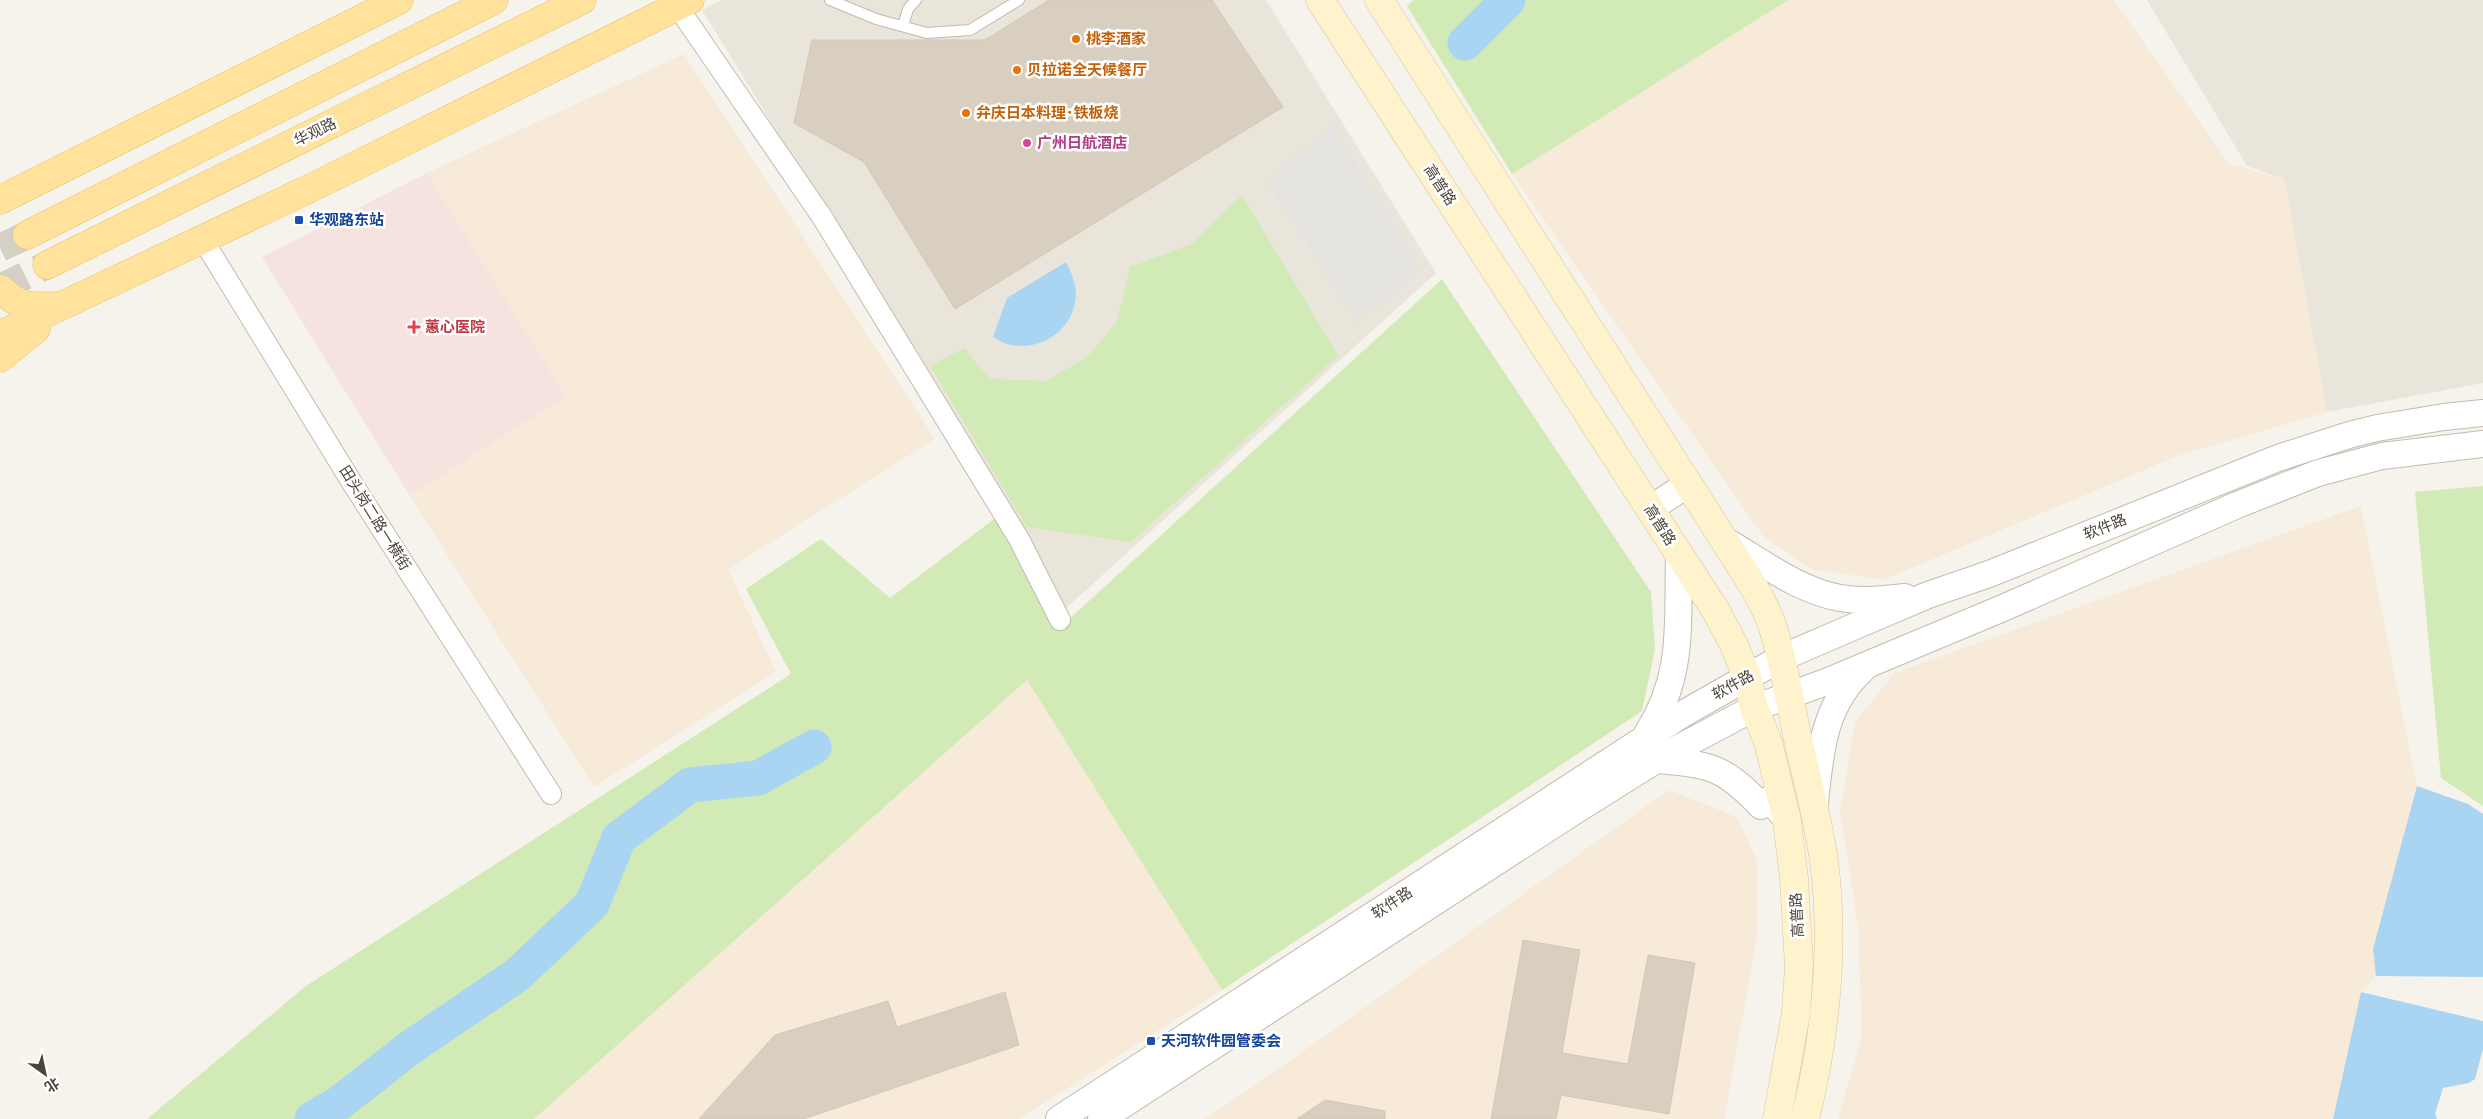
<svg xmlns="http://www.w3.org/2000/svg" width="2483" height="1119" font-family="'Fira Sans Condensed','Noto Sans SC',sans-serif">
  <style>
    .residential { fill: #eae5da }
    .commercial { fill: #f7ead8 }
    .medical { fill: #f6e3e0 }
    .green { fill: #d2eab5 }
    .parking { fill: #e5e3e0 }
    .water { fill: #a9d4f2 }
    .lines { fill: none; stroke-linecap: round; stroke-linejoin: round }
    .river { stroke: #a9d4f2; stroke-width: 35 }
    .building { fill: #d8cfc1; stroke: #d3c7b4 }
    .primary-tunnel { stroke: #d4d0c8; stroke-width: 28; stroke-dasharray: 28 14; stroke-linecap: butt }
    .service-casing { stroke: #c2bbae; stroke-width: 12 }
    .minor-casing { stroke: #c2bbae; stroke-width: 22 }
    .tertiary-casing { stroke: #c2bbae; stroke-width: 28 }
    .secondary-casing { stroke: #d6c79b; stroke-width: 29 }
    .primary-casing { stroke: #e6c16a; stroke-width: 29 }
    .service { stroke: #fff; stroke-width: 10 }
    .minor { stroke: #fff; stroke-width: 20 }
    .tertiary { stroke: #fff; stroke-width: 26 }
    .secondary { stroke: #fff3cd; stroke-width: 28 }
    .primary { stroke: #ffe39c; stroke-width: 28 }
    .food-dot { fill: #e8710a; stroke: #fff; stroke-width: 2 }
    .hotel-dot { fill: #d1479c; stroke: #fff; stroke-width: 2 }
    .transit-dot { fill: #1a4fb4; stroke: #fff; stroke-width: 2 }
    .health-dot { fill: #e0444e; stroke: #fff; stroke-width: 2 }
    .labels { text-anchor: middle; dominant-baseline: central; stroke-width: 5; stroke-linejoin: round; paint-order: stroke }
    .food-label { font-size: 15px; font-weight: bold; fill: #c56008; stroke: #fff; text-anchor: start }
    .street-label { font-size: 15px; fill: #4b4439; stroke: #fff }
    .hotel-label { font-size: 15px; font-weight: bold; fill: #b23c85; stroke: #fff; text-anchor: start }
    .transit-label { font-size: 15px; font-weight: bold; fill: #164399; stroke: #fff; text-anchor: start }
    .health-label { font-size: 15px; font-weight: bold; fill: #be3a42; stroke: #fff; text-anchor: start }
  </style>
  <rect width="100%" height="100%" fill="#f6f3ec"/>
  <g class="residential">
    <path d="M 721,0 L 1266,0 L 1436,273 L 1064,610 L 1026,535 L 702,10 Z"/>
    <path d="M 2147,0 L 2483,0 L 2483,383 L 2327,412 L 2284,179 L 2247,166 Z"/>
  </g>
  <g class="commercial">
    <path d="M 1788,0 L 2114,0 L 2229,164 L 2284,179 L 2327,412 L 2180,455 L 1883,580 L 1811,569 L 1763,536 L 1512,174 Z"/>
    <path d="M 684,54 L 935,439 L 728,569 L 776,672 L 594,787 L 410,496 L 566,396 L 427,173 Z"/>
    <path d="M 2361,506 L 2417,786 L 2373,949 L 2376,976 L 2361,992 L 2333,1119 L 1838,1119 L 1862,1035 L 1858,925 L 1840,813 L 1855,722 L 1894,673 Z"/>
    <path d="M 1027,680 L 1222,990 L 1019,1119 L 534,1119 Z"/>
    <path d="M 1669,790 L 1737,817 L 1757,860 L 1757,938 L 1724,1119 L 1204,1119 L 1280,1068 Z"/>
  </g>
  <path class="medical" d="M 427,173 L 566,396 L 410,496 L 262,257 Z"/>
  <g class="green">
    <path d="M 1413,0 L 1788,0 L 1512,174 L 1407,6 Z"/>
    <path d="M 1242,195 L 1338,356 L 1131,542 L 1027,527 L 930,366 L 964,348 L 990,379 L 1046,381 L 1087,357 L 1117,321 L 1130,267 L 1192,244 Z"/>
    <path d="M 1442,279 L 1651,592 L 1655,649 L 1642,711 L 1222,990 L 1027,680 L 534,1119 L 147,1119 L 306,986 L 791,674 L 746,589 L 821,539 L 890,598 L 998,516 L 1056,631 Z"/>
    <path d="M 2483,486 L 2483,806 L 2441,778 L 2415,492 Z"/>
  </g>
  <path class="parking" d="M 1332,125 L 1420,269 L 1358,322 L 1267,181 Z"/>
  <g class="water">
    <path d="M 1066,262 C 1071,272 1076,283 1076,295 C 1074,336 1027,360 993,337 L 1007,298 Z"/>
    <path d="M 2417,786 L 2468,804 L 2483,814 L 2483,977 L 2376,976 L 2373,949 Z"/>
    <path d="M 2361,992 L 2483,1021 L 2483,1049 L 2475,1079 L 2469,1083 L 2443,1088 L 2435,1114 L 2437,1119 L 2333,1119 Z"/>
  </g>
  <g class="lines">
    <g class="river">
      <path d="M 1465,43 L 1508,0"/>
      <path d="M 312,1119 L 338,1104 L 411,1047 L 517,975 L 592,904 L 619,838 L 690,785 L 758,778 L 814,747"/>
    </g>
  </g>
  <g class="building">
    <path d="M 1049,0 L 1212,0 L 1283,107 L 955,309 L 864,162 L 794,123 L 812,40 L 985,40 Z"/>
    <path d="M 1523,940 L 1580,950 L 1562,1053 L 1628,1064 L 1648,955 L 1695,963 L 1669,1114 L 1561,1095 L 1556,1119 L 1491,1119 Z"/>
    <path d="M 1005,992 L 1019,1045 L 804,1119 L 699,1119 L 775,1035 L 888,1001 L 897,1027 Z"/>
    <path d="M 1325,1100 L 1385,1111 L 1385,1119 L 1297,1119 Z"/>
  </g>
  <g class="lines">
    <g class="primary-tunnel">
      <path d="M 0,248 L 27,235"/>
      <path d="M 0,288 L 47,265"/>
    </g>
    <defs>
      <g id="service">
        <path d="M 830,0 L 876,19 L 927,33 L 970,30 L 1019,0"/>
        <path d="M 903,26 L 908,9 L 916,0"/>
      </g>
      <g id="minor">
        <path d="M 677,6 L 822,217 L 1019,539 L 1060,620"/>
        <path d="M 203,240 L 354,486 L 551,794"/>
      </g>
      <g id="tertiary">
        <path d="M 1650,509 L 1688,484"/>
        <path d="M 1724,540 C 1761,561 1797,590 1840,598 C 1862,602 1884,599 1905,597"/>
        <path d="M 1647,734 C 1685,674 1677,624 1679,556"/>
        <path d="M 1656,760 C 1710,765 1722,765 1761,806 L 1770,799 L 1787,820"/>
        <path d="M 1815,803 C 1820,754 1823,706 1862,670"/>
        <path d="M 1059,1119 L 1681,715 L 1781,658 L 1853,627 L 1928,595 L 1989,574 L 2278,458 L 2349,435 L 2377,428 L 2444,417 L 2483,413"/>
        <path d="M 1101,1119 L 1573,812 L 1656,760 L 1754,708 L 1826,682 L 2003,608 L 2237,505 L 2318,473 L 2382,456 L 2483,444"/>
      </g>
      <g id="secondary">
        <path d="M 1320,0 L 1716,611 L 1734,645 L 1747,677 L 1754,708 L 1768,742 L 1787,820 L 1794,879 L 1799,966 L 1796,1013 L 1777,1119"/>
        <path d="M 1379,0 L 1724,540 C 1740,566 1760,593 1771,622 C 1784,660 1789,700 1798,739 C 1807,780 1818,820 1824,861 C 1835,948 1826,1034 1805,1119"/>
      </g>
      <g id="primary">
        <path d="M 0,200 L 399,0"/>
        <path d="M 27,235 L 494,0"/>
        <path d="M 47,265 L 582,0"/>
        <path d="M 0,289 C 21,308 30,307 58,306"/>
        <path d="M 0,335 L 317,185 L 690,0"/>
        <path d="M 0,358 L 36,329"/>
      </g>
    </defs>
    <use href="#service" class="service-casing"/>
    <use href="#minor" class="minor-casing"/>
    <use href="#tertiary" class="tertiary-casing"/>
    <use href="#secondary" class="secondary-casing"/>
    <use href="#primary" class="primary-casing"/>
    <use href="#service" class="service"/>
    <use href="#minor" class="minor"/>
    <use href="#tertiary" class="tertiary"/>
    <use href="#secondary" class="secondary"/>
    <use href="#primary" class="primary"/>
  </g>
  <g class="food-dot">
    <circle cx="1076" cy="39" r="5"/>
    <circle cx="1017" cy="70" r="5"/>
    <circle cx="966" cy="113" r="5"/>
  </g>
  <circle class="hotel-dot" cx="1027" cy="143" r="5"/>
  <g class="transit-dot">
    <rect x="294" y="215" width="10" height="10" rx="2.5"/>
    <rect x="1146" y="1036" width="10" height="10" rx="2.5"/>
  </g>
  <path class="health-dot" d="M411.5 319.5h5v5h5v5h-5v5h-5v-5h-5v-5h5z"/>
  <g class="labels">
    <g class="food-label">
      <text x="1086" y="39">桃李酒家</text>
      <text x="1027" y="70">贝拉诺全天候餐厅</text>
      <text x="976" y="113">弁庆日本料理･铁板烧</text>
    </g>
    <g class="street-label">
      <text transform="translate(315 132) rotate(-26)">华观路</text>
      <text transform="translate(1440 185) rotate(57)">高普路</text>
      <text transform="translate(375 518) rotate(58)">田头岗二路一横街</text>
      <text transform="translate(1660 525) rotate(58)">高普路</text>
      <text transform="translate(2105 527) rotate(-22)">软件路</text>
      <text transform="translate(1733 685) rotate(-29)">软件路</text>
      <text transform="translate(1392 903) rotate(-33)">软件路</text>
      <text transform="translate(1797 915) rotate(-93)">高普路</text>
    </g>
    <g class="hotel-label">
      <text x="1037" y="143">广州日航酒店</text>
    </g>
    <g class="transit-label">
      <text x="309" y="220">华观路东站</text>
      <text x="1161" y="1041">天河软件园管委会</text>
    </g>
    <g class="health-label">
      <text x="425" y="327">蕙心医院</text>
    </g>
  </g>
  <g transform="translate(45 1074) rotate(147)" stroke="#ffffff" stroke-width="4" paint-order="stroke">
  <path d="M0-4L9 19L0 12L-9 19Z" fill="#4b4439"/>
  <text y="-8" font-size="14" font-weight="bold" text-anchor="middle" fill="#4b4439">北</text>
  </g>
</svg>
